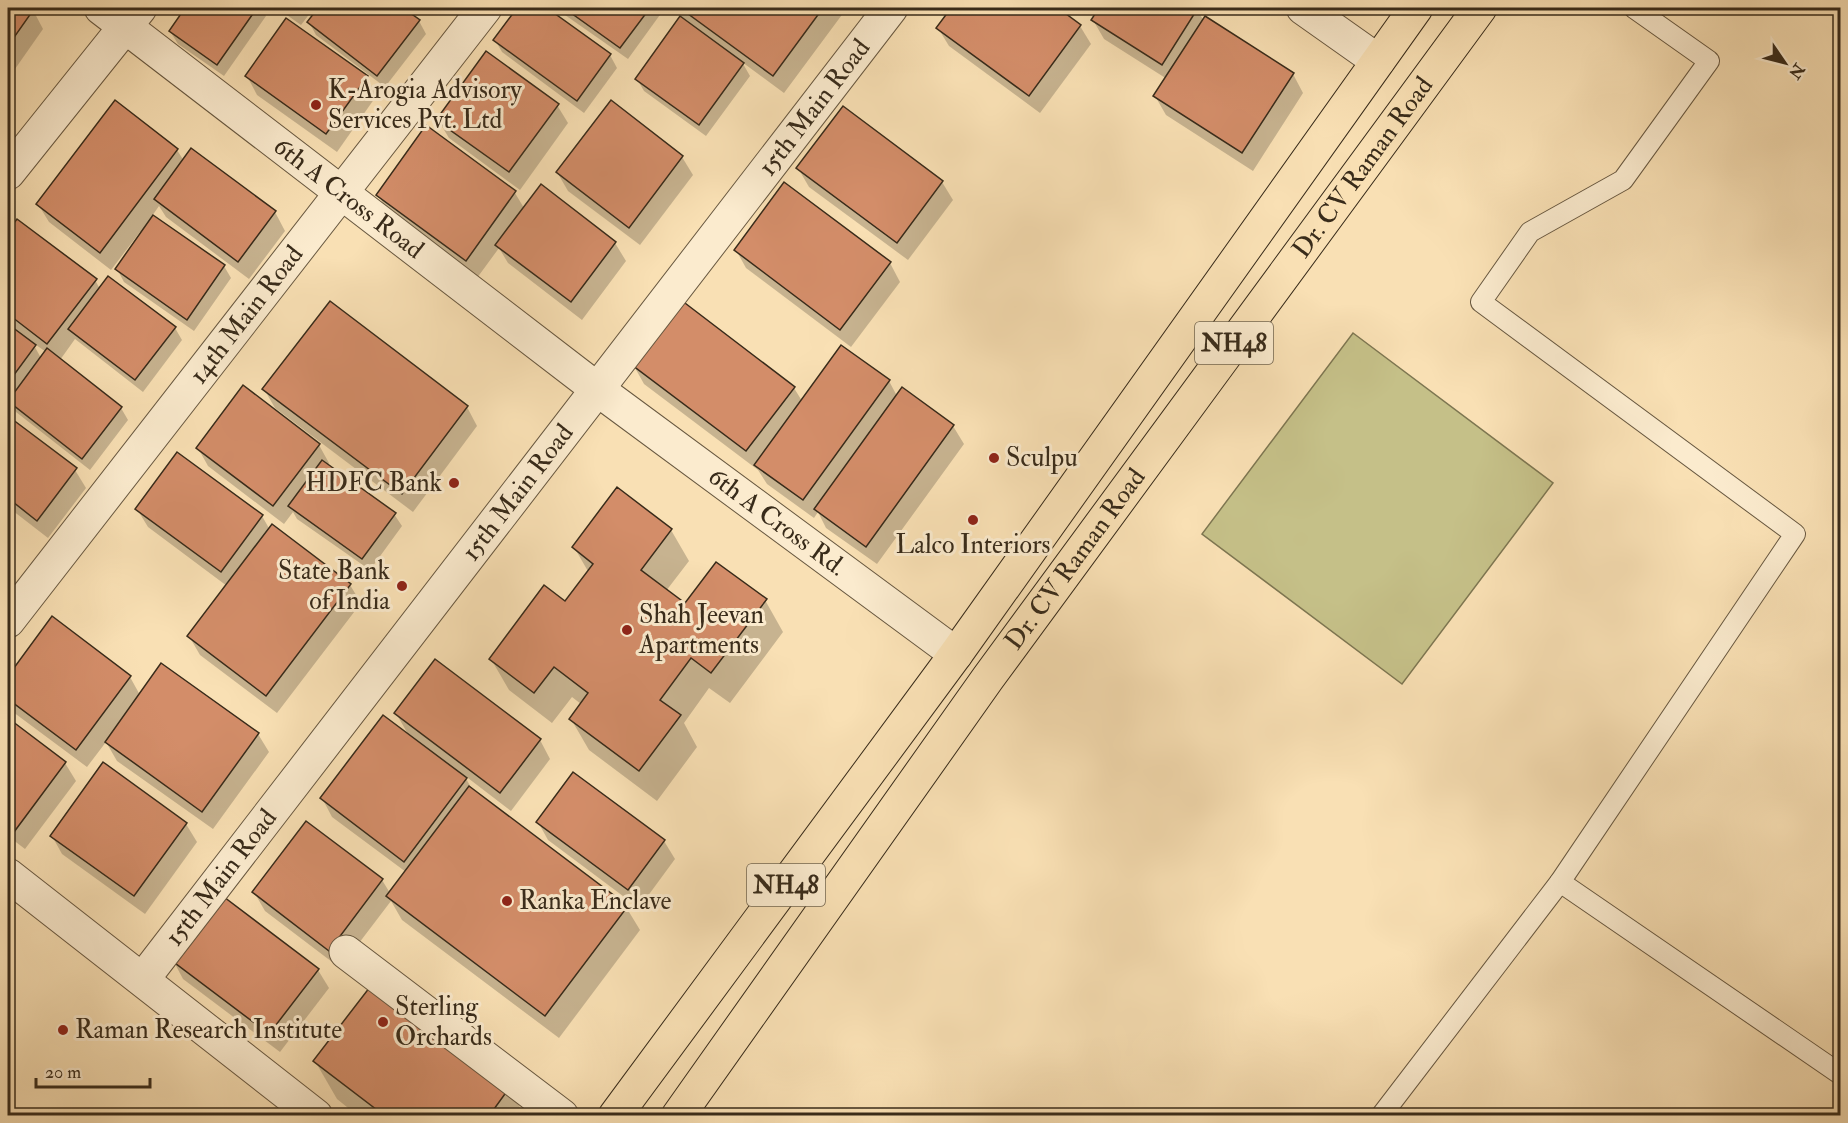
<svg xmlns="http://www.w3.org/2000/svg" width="1848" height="1123" font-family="'IM FELL Double Pica',serif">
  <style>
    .green { fill: #c5c088; stroke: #7e7651; stroke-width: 1.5 }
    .shadow { fill: #0003; fill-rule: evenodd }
    .building { fill: #d38d69; stroke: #382b1a; stroke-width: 1.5 }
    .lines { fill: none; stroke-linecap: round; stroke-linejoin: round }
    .service-casing { stroke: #685840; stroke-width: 22 }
    .minor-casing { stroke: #685840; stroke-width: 35 }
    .trunk-casing { stroke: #382b1a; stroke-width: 35 }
    .service { stroke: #fbebce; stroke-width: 20 }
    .minor { stroke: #fbebce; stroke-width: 33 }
    .trunk { stroke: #f9e0b4; stroke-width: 33 }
    .poi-dot { fill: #8f2418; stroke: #fbebce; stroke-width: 2 }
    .labels { text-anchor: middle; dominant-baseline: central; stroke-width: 6; stroke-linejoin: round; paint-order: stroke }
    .shield { fill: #fbebce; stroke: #726550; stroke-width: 1.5 }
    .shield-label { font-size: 24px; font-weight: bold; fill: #382b1a }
    .poi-label { font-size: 26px; fill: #382b1a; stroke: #fbebce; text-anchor: start }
    .street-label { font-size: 26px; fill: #382b1a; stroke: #fbebce }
  </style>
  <rect width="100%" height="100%" fill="#f9e0b4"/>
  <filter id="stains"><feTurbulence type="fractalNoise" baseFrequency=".00333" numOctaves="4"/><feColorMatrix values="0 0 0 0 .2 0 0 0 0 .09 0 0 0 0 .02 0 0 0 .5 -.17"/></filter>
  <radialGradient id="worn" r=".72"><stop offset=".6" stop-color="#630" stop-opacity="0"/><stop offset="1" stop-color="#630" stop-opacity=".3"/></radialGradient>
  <path class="green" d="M 1353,333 L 1553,483 L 1402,684 L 1202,534 Z"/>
  <g class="shadow">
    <path d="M 8,8 L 29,8 L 33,10 L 43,29 L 8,79 Z"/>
    <path d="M 187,8 L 261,8 L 266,16 L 224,76 L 178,44 L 170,31 Z"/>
    <path d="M 277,8 L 314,8 L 301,25 Z"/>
    <path d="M 320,8 L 401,8 L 419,21 L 426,34 L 385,87 L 316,35 L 309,22 Z"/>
    <path d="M 427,8 L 445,8 L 439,15 Z"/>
    <path d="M 519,8 L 545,8 L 610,55 L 617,68 L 584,113 L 502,52 L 495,40 Z"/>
    <path d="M 555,8 L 660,8 L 662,12 L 628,59 Z"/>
    <path d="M 668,8 L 847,8 L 784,93 L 742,62 L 750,76 L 706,136 L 644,91 L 637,79 L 681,17 L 679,13 L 677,15 Z"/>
    <path d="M 953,8 L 1055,8 L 1080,26 L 1091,44 L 1040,113 L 949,46 L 938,28 Z"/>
    <path d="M 1101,8 L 1203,8 L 1199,13 L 1204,21 L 1293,74 L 1303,93 L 1253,171 L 1166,115 L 1155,96 L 1167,79 L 1104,39 L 1093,20 Z"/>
    <path d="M 247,76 L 366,77 L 377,95 L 337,152 L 257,95 Z"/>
    <path d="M 116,102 L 177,150 L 184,161 L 275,212 L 285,231 L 249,279 L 166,217 L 159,206 L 152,216 L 224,266 L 231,278 L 194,331 L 124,282 L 117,269 L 142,233 L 140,232 L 111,270 L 49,222 L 38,204 Z"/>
    <path d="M 557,105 L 568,123 L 520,190 L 449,138 L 438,120 Z"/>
    <path d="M 427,127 L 515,193 L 524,208 L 615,243 L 626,261 L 582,320 L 508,263 L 499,248 L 477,278 L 389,213 L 378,195 Z"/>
    <path d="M 682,157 L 693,175 L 640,245 L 568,191 L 557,172 Z"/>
    <path d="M 798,168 L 942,182 L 953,200 L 908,260 L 809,187 Z"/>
    <path d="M 17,221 L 95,280 L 100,289 L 175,328 L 182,340 L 143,392 L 75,339 L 60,360 L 121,408 L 128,420 L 90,470 L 16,412 L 9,402 L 8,404 L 8,234 ZM 32,342 L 46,352 L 41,358 L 36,349 Z"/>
    <path d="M 736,250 L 890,263 L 900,282 L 851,347 L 746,268 Z"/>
    <path d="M 634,366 L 794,388 L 802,401 L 889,381 L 897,396 L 953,426 L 964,444 L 877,564 L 826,528 L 818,512 L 814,518 L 767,484 L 758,470 L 644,384 Z"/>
    <path d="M 264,389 L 467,407 L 477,426 L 413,512 L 275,408 Z"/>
    <path d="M 8,418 L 75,470 L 86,488 L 48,538 L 8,507 Z"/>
    <path d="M 319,445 L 329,463 L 328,466 L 394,514 L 402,526 L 370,570 L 297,519 L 293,512 L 284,524 L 208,466 L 198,448 Z"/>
    <path d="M 137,509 L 262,516 L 270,530 L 350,585 L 361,603 L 277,713 L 200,655 L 189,636 L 227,586 L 148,527 Z"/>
    <path d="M 671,530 L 689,561 L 666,591 L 686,605 L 765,600 L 783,632 L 730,703 L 709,688 L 684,723 L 697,747 L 657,801 L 589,750 L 571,719 L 581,704 L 572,697 L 552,723 L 509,690 L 491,659 L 566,604 L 589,573 L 574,547 Z"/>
    <path d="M 52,619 L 130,677 L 140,695 L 258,734 L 269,752 L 213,829 L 117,761 L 106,742 L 87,767 L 9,709 L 8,678 Z"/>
    <path d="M 396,713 L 540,740 L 550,759 L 511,811 L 464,775 L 473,791 L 626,907 L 640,930 L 559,1038 L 402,920 L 391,901 L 340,968 L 265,911 L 254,892 L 307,823 L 382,880 L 390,893 L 406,872 L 332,817 L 322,798 L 409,736 Z"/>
    <path d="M 8,720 L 65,763 L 76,781 L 25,849 L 8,836 Z"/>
    <path d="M 538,822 L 664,841 L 675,859 L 639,908 L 548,840 Z"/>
    <path d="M 186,824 L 197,842 L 145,914 L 62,854 L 52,836 Z"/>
    <path d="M 173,960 L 318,970 L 329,988 L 280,1052 L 183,979 Z"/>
    <path d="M 315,1061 L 509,1088 L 525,1116 L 358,1116 L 337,1099 Z"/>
  </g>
  <g class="building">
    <path d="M 8,8 L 34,9 L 8,46 Z"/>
    <path d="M 185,8 L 257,8 L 217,65 L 169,31 Z"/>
    <path d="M 285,8 L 299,8 L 294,14 Z"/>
    <path d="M 318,8 L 403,8 L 420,20 L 377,76 L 307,22 Z"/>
    <path d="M 517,8 L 547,8 L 611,54 L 577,101 L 493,40 Z"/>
    <path d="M 564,8 L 650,8 L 620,48 Z"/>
    <path d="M 680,8 L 823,8 L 773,76 Z"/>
    <path d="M 951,8 L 1058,8 L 1081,25 L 1029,96 L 936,28 Z"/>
    <path d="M 1099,8 L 1198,8 L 1162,65 L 1091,20 Z"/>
    <path d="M 680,16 L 744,63 L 699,125 L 635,79 Z"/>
    <path d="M 1205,16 L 1294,73 L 1242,153 L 1153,96 Z"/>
    <path d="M 286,18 L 368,76 L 326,134 L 245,76 Z"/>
    <path d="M 486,51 L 559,104 L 509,172 L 436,120 Z"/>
    <path d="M 115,100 L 178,149 L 100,253 L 36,204 Z"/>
    <path d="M 611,100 L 683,156 L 629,228 L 556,172 Z"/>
    <path d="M 843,106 L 943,181 L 897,243 L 796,168 Z"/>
    <path d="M 426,125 L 516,191 L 466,261 L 376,195 Z"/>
    <path d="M 191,148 L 276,211 L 238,262 L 154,199 Z"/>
    <path d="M 784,182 L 891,262 L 840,330 L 734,250 Z"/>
    <path d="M 541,184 L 616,242 L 571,302 L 495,245 Z"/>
    <path d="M 153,215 L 225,265 L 187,320 L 115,269 Z"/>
    <path d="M 17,219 L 97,279 L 47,344 L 8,314 L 8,231 Z"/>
    <path d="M 108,276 L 176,327 L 135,380 L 68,329 Z"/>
    <path d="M 681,300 L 795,387 L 746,451 L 632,365 Z"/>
    <path d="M 330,301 L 468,406 L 402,494 L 262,389 Z"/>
    <path d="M 8,324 L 36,345 L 8,383 Z"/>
    <path d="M 841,345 L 890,380 L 803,500 L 754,465 Z"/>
    <path d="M 47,348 L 122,407 L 82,459 L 8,401 Z"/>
    <path d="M 243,385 L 320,444 L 273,506 L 196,448 Z"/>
    <path d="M 902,387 L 954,425 L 866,547 L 814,509 Z"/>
    <path d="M 8,416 L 77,468 L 37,521 L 8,498 Z"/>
    <path d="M 177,452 L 263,515 L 221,572 L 135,509 Z"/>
    <path d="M 322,460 L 396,513 L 362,559 L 288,506 Z"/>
    <path d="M 617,487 L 672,529 L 641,570 L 685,603 L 716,562 L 767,599 L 711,673 L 691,658 L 660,700 L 681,715 L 639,771 L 569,719 L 588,693 L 554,667 L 534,693 L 489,659 L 544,585 L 565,601 L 593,564 L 572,547 Z"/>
    <path d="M 272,524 L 351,584 L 266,696 L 187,636 Z"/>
    <path d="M 52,616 L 131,676 L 76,750 L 8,699 L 8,676 Z"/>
    <path d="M 435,659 L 541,739 L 500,793 L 394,713 Z"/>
    <path d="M 161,663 L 259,733 L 202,812 L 105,742 Z"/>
    <path d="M 383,715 L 467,778 L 404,862 L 320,798 Z"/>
    <path d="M 8,718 L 66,762 L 14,832 L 8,826 Z"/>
    <path d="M 103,762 L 187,823 L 134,896 L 50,836 Z"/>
    <path d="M 573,772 L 665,840 L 628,890 L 536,822 Z"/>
    <path d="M 469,786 L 628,906 L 545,1016 L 386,896 Z"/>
    <path d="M 306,821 L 383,879 L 329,951 L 252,892 Z"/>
    <path d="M 220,894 L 319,969 L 269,1034 L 171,960 Z"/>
    <path d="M 373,983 L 510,1087 L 489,1116 L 385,1116 L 313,1061 Z"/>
  </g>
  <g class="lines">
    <defs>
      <g id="service">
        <path d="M 1560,882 L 1840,1074"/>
        <path d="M 1381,1116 L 1560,882 L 1795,534 L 1481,302 L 1530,232 L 1623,180 L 1709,61 L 1634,8"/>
      </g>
      <g id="minor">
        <path id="s1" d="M 101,8 L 597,389 L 956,654"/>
        <path d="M 1303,8 L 1378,61"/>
        <path d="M 8,173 L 140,8"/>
        <path id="s2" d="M 8,621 L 485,8"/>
        <path d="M 8,875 L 316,1116"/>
        <path d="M 346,952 L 562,1116"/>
        <path id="s3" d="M 143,979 L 891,8"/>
      </g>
      <g id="trunk">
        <path d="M 615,1116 L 956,654 L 1416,8"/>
        <path id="s4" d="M 678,1116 L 988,678 L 1480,8"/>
      </g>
    </defs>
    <use href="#service" class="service-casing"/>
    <use href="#minor" class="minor-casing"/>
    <use href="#trunk" class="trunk-casing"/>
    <use href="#service" class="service"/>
    <use href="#minor" class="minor"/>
    <use href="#trunk" class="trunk"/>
  </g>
  <g class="poi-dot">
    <circle cx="316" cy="105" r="6"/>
    <circle cx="994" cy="458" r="6"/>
    <circle cx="454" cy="483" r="6"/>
    <circle cx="973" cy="520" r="6"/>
    <circle cx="402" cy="586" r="6"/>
    <circle cx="627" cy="630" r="6"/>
    <circle cx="507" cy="901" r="6"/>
    <circle cx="383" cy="1022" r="6"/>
    <circle cx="63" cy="1030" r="6"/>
  </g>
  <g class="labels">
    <g class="shield">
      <rect x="1195" y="322" width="78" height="42" rx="4.5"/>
      <rect x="747" y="864" width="78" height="42" rx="4.5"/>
    </g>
    <g class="shield-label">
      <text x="1234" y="343">NH48</text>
      <text x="786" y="885">NH48</text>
    </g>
    <g class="poi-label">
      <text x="328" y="90">K-Arogia Advisory<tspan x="328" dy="30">Services Pvt. Ltd</tspan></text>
      <text x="1006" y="458">Sculpu</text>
      <text x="442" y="483" text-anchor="end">HDFC Bank</text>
      <text x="973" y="545" text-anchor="middle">Lalco Interiors</text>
      <text x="390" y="571" text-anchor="end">State Bank<tspan x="390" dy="30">of India</tspan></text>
      <text x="639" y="615">Shah Jeevan<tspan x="639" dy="30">Apartments</tspan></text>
      <text x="519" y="901">Ranka Enclave</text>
      <text x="395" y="1007">Sterling<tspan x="395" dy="30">Orchards</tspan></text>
      <text x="75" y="1030">Raman Research Institute</text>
    </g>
    <g class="street-label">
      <text stroke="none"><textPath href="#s3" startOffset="1100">15th Main Road</textPath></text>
      <text stroke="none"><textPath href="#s4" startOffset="1170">Dr. CV Raman Road</textPath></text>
      <text stroke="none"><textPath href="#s1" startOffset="312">6th A Cross Road</textPath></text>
      <text stroke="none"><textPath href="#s2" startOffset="388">14th Main Road</textPath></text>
      <text stroke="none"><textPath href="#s3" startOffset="614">15th Main Road</textPath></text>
      <text stroke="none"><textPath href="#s1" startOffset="849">6th A Cross Rd.</textPath></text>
      <text stroke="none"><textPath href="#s4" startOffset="684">Dr. CV Raman Road</textPath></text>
      <text stroke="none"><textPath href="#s3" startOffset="128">15th Main Road</textPath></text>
    </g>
  </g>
  <rect width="1848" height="1123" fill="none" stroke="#f9e0b4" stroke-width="30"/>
  <rect x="9" y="9" width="1830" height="1105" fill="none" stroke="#382b1a" stroke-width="3"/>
  <rect x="15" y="15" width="1818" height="1093" fill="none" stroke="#382b1a" stroke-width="1.5"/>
  <g transform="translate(1785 63) rotate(125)" stroke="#fbebce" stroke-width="4.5" paint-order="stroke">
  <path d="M0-4.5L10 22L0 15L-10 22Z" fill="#382b1a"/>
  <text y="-9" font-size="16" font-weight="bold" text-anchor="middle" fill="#382b1a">N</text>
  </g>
  <path d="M36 1078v9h114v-9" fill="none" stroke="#382b1a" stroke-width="3"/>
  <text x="45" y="1078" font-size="18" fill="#382b1a" stroke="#fbebce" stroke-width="4.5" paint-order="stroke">20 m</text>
  <rect width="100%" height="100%" filter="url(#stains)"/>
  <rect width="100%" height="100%" fill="url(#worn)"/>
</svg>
